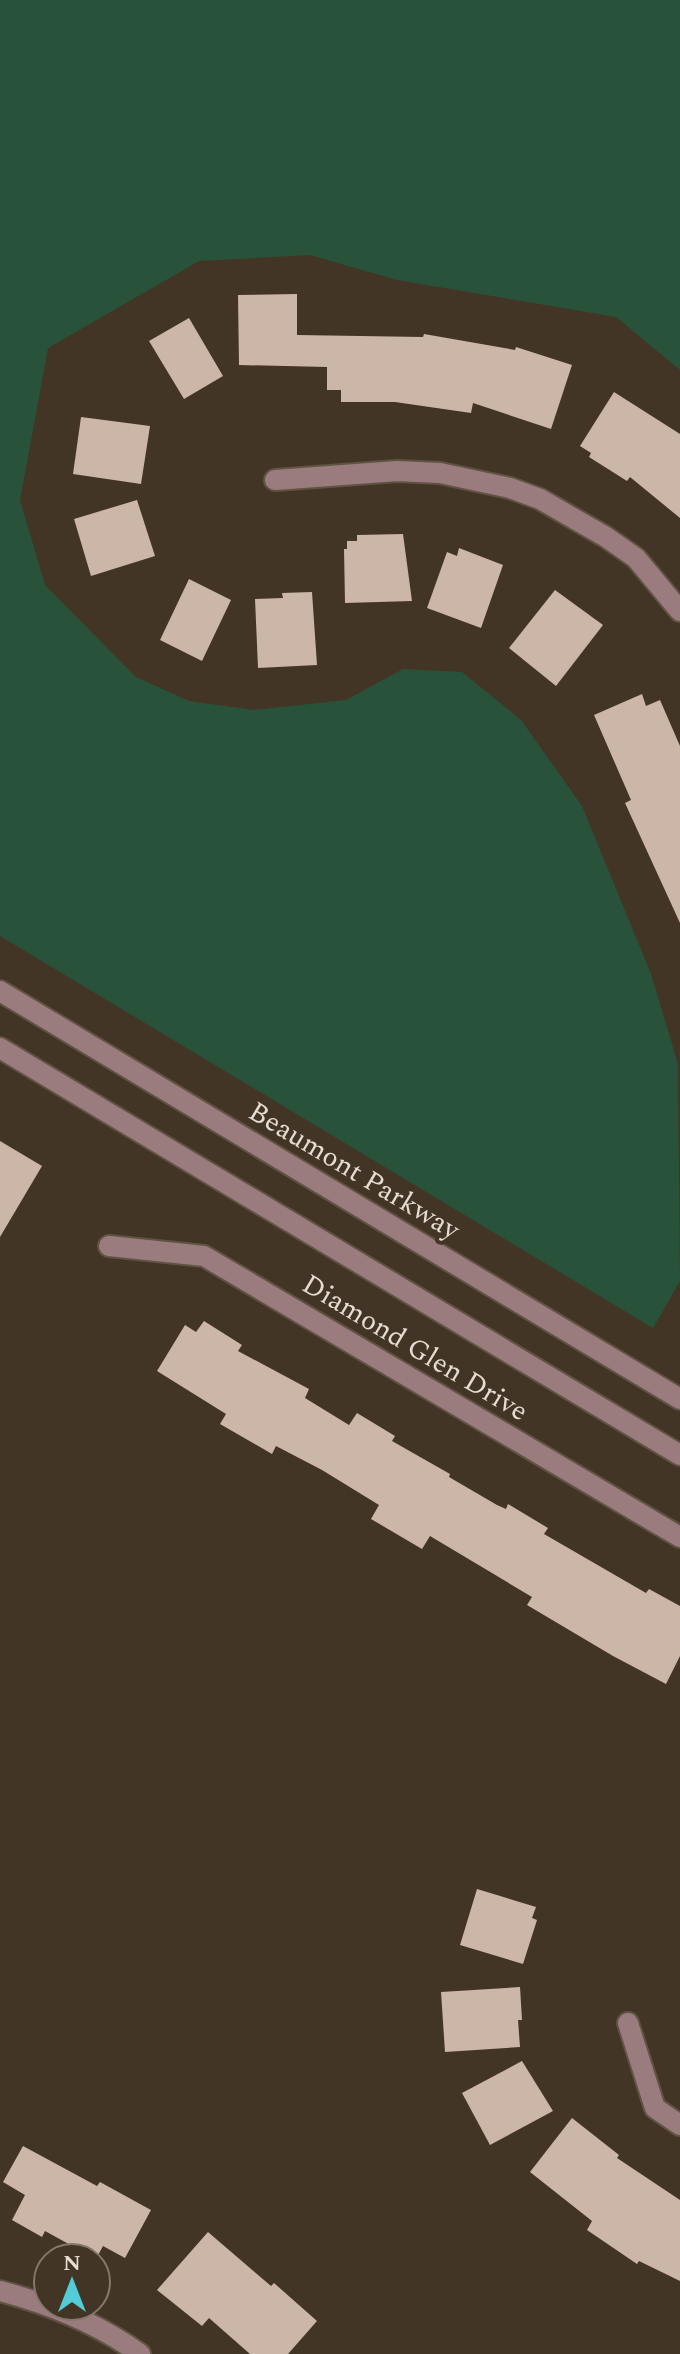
<svg xmlns="http://www.w3.org/2000/svg" width="680" height="2354" font-family="Spectral,serif">
  <style>
    .green { fill: #29523b }
    .building { fill: #ccb6a7 }
    .lines { fill: none; stroke-linecap: round; stroke-linejoin: round }
    .minor-casing { stroke: #605344; stroke-width: 24 }
    .minor { stroke: #9a7c7e; stroke-width: 20 }
    .labels { text-anchor: middle; dominant-baseline: central; stroke-width: 8; stroke-linejoin: round; paint-order: stroke }
    .street-label { font-size: 28px; fill: #e5dcd2; stroke: #433525 }
  </style>
  <rect width="100%" height="100%" fill="#433525"/>
  <path class="green" d="M 0,0 L 680,0 L 680,370 L 616,317 L 397,280 L 310,255 L 199,261 L 48,348 L 20,500 L 45,585 L 136,677 L 189,701 L 254,710 L 346,700 L 403,669 L 462,672 L 521,720 L 582,806 L 651,974 L 678,1064 L 680,1281 L 653,1328 L 0,936 Z"/>
  <g class="building">
    <path d="M 297,294 L 297,335 L 423,337 L 424,334 L 515,350 L 516,347 L 572,365 L 551,429 L 473,403 L 471,413 L 395,402 L 341,402 L 341,390 L 327,390 L 327,367 L 239,365 L 238,295 Z"/>
    <path d="M 189,318 L 223,376 L 184,399 L 149,341 Z"/>
    <path d="M 614,392 L 680,434 L 680,518 L 630,477 L 627,481 L 589,457 L 591,453 L 580,446 Z"/>
    <path d="M 81,417 L 150,426 L 141,484 L 73,474 Z"/>
    <path d="M 137,500 L 155,556 L 91,576 L 74,519 Z"/>
    <path d="M 403,534 L 412,601 L 345,603 L 344,549 L 347,549 L 347,541 L 357,541 L 357,535 Z"/>
    <path d="M 459,548 L 503,565 L 481,628 L 427,608 L 447,552 L 457,556 Z"/>
    <path d="M 189,579 L 231,600 L 202,661 L 160,640 Z"/>
    <path d="M 555,590 L 603,625 L 556,686 L 509,648 Z"/>
    <path d="M 312,592 L 317,665 L 258,668 L 255,599 L 283,598 L 282,593 Z"/>
    <path d="M 642,694 L 646,706 L 660,700 L 680,746 L 680,923 L 625,803 L 631,800 L 594,715 Z"/>
    <path d="M 0,1141 L 42,1166 L 0,1237 Z"/>
    <path d="M 204,1321 L 242,1345 L 238,1351 L 309,1389 L 305,1398 L 349,1425 L 357,1413 L 395,1436 L 392,1441 L 450,1474 L 449,1477 L 497,1505 L 506,1509 L 508,1504 L 548,1528 L 544,1534 L 646,1593 L 649,1589 L 680,1606 L 680,1656 L 666,1684 L 613,1656 L 527,1605 L 532,1597 L 430,1536 L 422,1549 L 371,1519 L 379,1505 L 322,1470 L 276,1446 L 272,1454 L 220,1424 L 226,1414 L 157,1371 L 185,1325 L 196,1332 Z"/>
    <path d="M 477,1889 L 536,1907 L 532,1918 L 537,1920 L 523,1964 L 460,1945 Z"/>
    <path d="M 520,1987 L 522,2020 L 518,2020 L 520,2047 L 445,2052 L 441,1992 Z"/>
    <path d="M 522,2061 L 553,2111 L 490,2145 L 462,2093 Z"/>
    <path d="M 572,2118 L 619,2155 L 617,2158 L 680,2200 L 680,2281 L 639,2261 L 637,2264 L 587,2230 L 592,2221 L 530,2172 Z"/>
    <path d="M 23,2146 L 97,2186 L 100,2182 L 151,2210 L 125,2258 L 103,2246 L 96,2259 L 45,2231 L 42,2237 L 12,2220 L 25,2195 L 3,2182 Z"/>
    <path d="M 208,2232 L 271,2286 L 274,2283 L 317,2321 L 288,2354 L 250,2354 L 209,2318 L 202,2326 L 157,2290 Z"/>
  </g>
  <g class="lines">
    <defs>
      <g id="minor">
        <path d="M 275,480 L 397,471 L 440,473 L 510,488 L 540,499 L 606,537 L 636,558 L 680,611"/>
        <path d="M 0,991 L 680,1399"/>
        <path d="M 0,1048 L 680,1455"/>
        <path d="M 109,1246 L 204,1256 L 680,1537"/>
        <path d="M 628,2023 L 655,2108 L 680,2125"/>
        <path d="M 0,2291 C 49,2304 99,2324 140,2354"/>
      </g>
    </defs>
    <use href="#minor" class="minor-casing"/>
    <use href="#minor" class="minor"/>
  </g>
  <g class="labels">
    <g class="street-label">
      <text transform="translate(354 1171) rotate(31)">Beaumont Parkway</text>
      <text transform="translate(415 1348) rotate(31)">Diamond Glen Drive</text>
    </g>
  </g>
  <g transform="translate(72 2282)"><circle r="38" fill="#433525" stroke="#84786a" stroke-width="2"/>
  <path d="M0-6L14 30L0 20L-14 30Z" fill="#52ccd6"/>
  <text y="-12" font-size="22" font-weight="bold" text-anchor="middle" fill="#e5dcd2">N</text>
  </g>
</svg>
